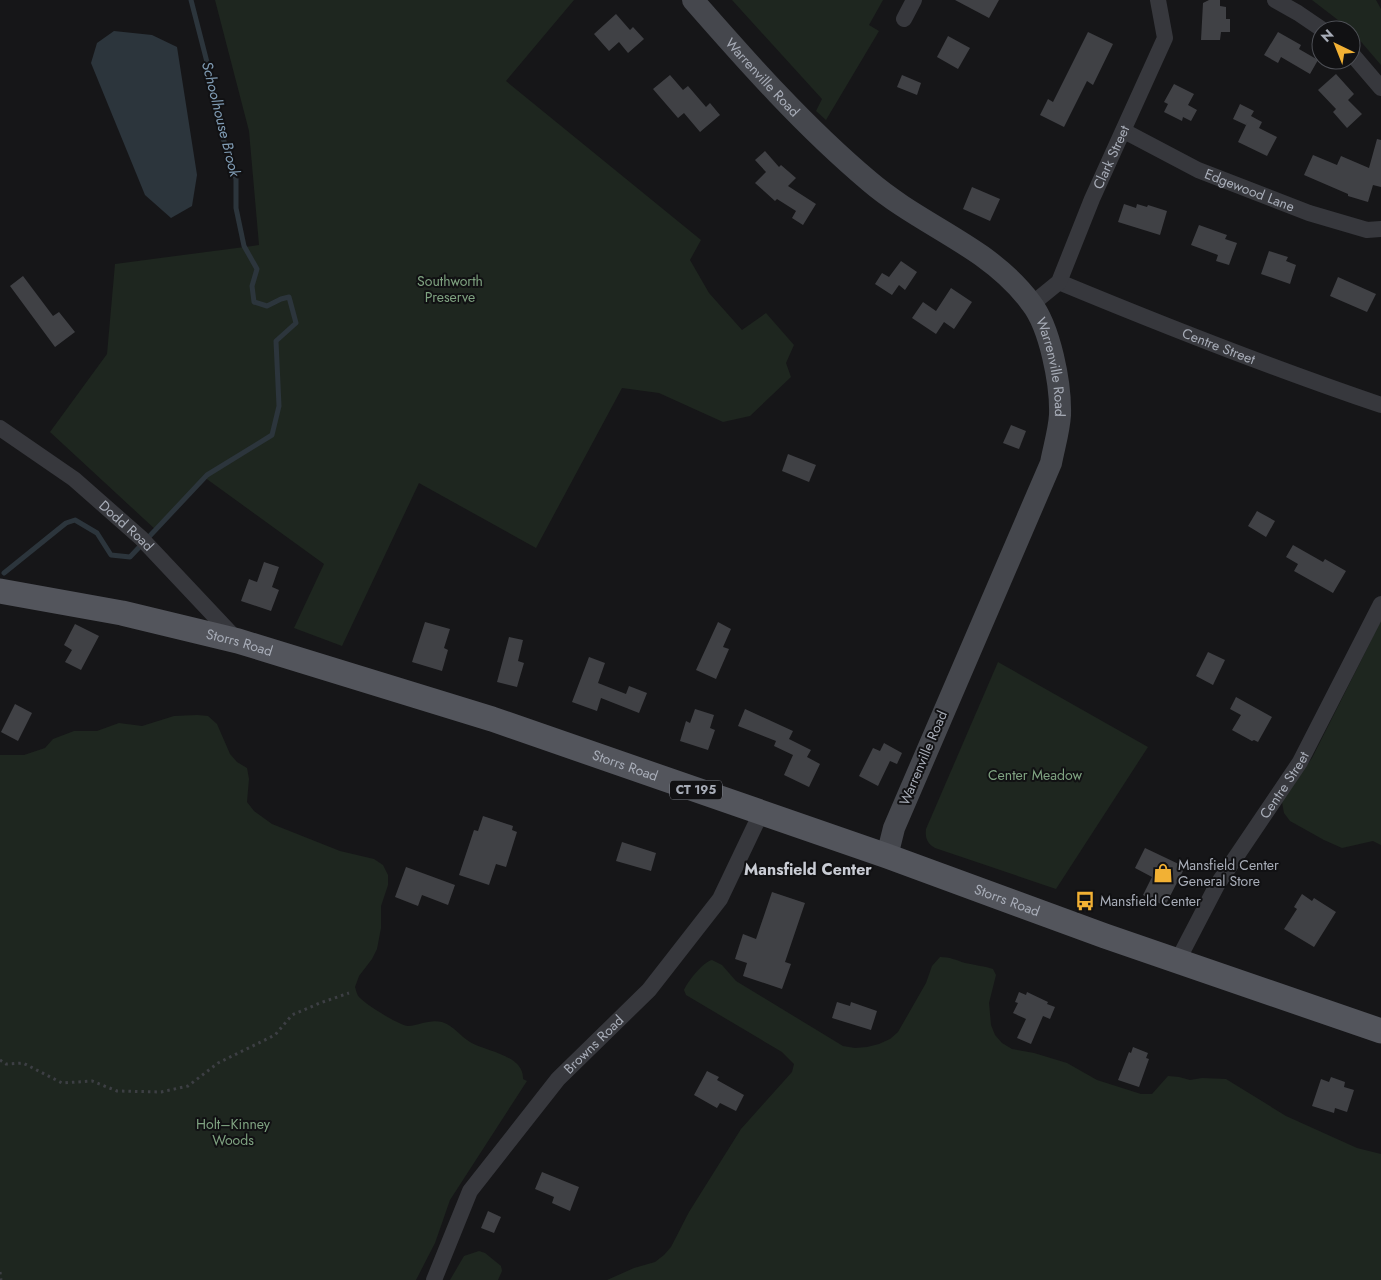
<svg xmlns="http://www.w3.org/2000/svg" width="1381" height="1280" font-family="Jost,sans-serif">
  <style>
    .green { fill: #1e261f }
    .water { fill: #2c353c }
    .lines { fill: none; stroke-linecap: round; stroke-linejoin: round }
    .stream { stroke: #2c353c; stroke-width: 5 }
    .building { fill: #404145 }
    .path { stroke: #3d3f44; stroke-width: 3; stroke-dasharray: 2.5 4; stroke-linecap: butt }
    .minor { stroke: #37383d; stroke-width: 16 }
    .secondary { stroke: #45474d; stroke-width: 22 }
    .primary { stroke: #53555c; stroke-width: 25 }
    .labels { text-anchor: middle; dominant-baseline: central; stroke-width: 4; stroke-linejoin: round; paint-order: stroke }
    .shield { fill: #111113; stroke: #7b7e86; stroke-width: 1 }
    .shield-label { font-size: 12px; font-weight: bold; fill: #a8adb8 }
    .street-label { font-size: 14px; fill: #a8adb8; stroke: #111113 }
    .park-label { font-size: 14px; fill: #7fa381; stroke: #111113 }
    .poi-label { font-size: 14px; fill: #a8adb8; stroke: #111113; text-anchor: start }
    .water-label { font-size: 15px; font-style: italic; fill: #7f9bb3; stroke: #111113 }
    .quarter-label { font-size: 16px; font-weight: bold; fill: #c9ccd4; stroke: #111113 }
  </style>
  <rect width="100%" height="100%" fill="#161618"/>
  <g class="green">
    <path d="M 215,0 L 574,0 L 506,81 L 701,240 L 690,260 L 709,293 L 742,330 L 766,313 L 794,345 L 786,363 L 791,377 L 750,416 L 723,422 L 659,393 L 622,388 L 536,548 L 419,483 L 342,646 L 294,628 L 324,564 L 204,477 L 157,531 L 50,432 L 107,354 L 115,264 L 259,245 L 249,131 Z"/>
    <path d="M 732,0 L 883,0 L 869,25 L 879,31 L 826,120 L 816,111 L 822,99 Z"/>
    <path d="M 1312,0 L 1376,0 L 1381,9 L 1381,65 L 1351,30 Z"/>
    <path d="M 1381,621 L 1381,845 L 1373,841 L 1342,848 L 1324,840 L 1290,821 L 1284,813 L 1282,802 L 1312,758 Z"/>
    <path d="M 998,662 L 1148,747 L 1056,889 L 935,848 C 927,843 925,838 926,829 Z"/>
    <path d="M 197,715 L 208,716 L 217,724 L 230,754 L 237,762 L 247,768 L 249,779 L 247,802 L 254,811 L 272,824 L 340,851 L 374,859 L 383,865 L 388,875 L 388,885 L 381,906 L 381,928 L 377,949 L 372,959 L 359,976 L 355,987 C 356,990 357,995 359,997 C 365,1004 400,1026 408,1026 C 420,1025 430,1019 442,1022 C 454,1026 460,1036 470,1042 C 487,1052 524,1055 523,1079 L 527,1081 L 450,1200 L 435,1243 L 416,1280 L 0,1280 L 0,755 L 24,755 L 45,748 L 53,739 L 74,731 L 97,731 L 119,723 L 142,726 L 174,716 Z"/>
    <path d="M 940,957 C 950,957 956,960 965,963 C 974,965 984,966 993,969 L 996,975 L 989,1003 L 991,1025 L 995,1035 L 1002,1043 L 1012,1049 L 1034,1053 L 1067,1063 L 1097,1080 L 1141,1094 L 1152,1094 L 1168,1076 L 1179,1077 L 1190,1080 L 1202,1078 L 1226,1079 L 1286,1116 L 1357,1148 L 1381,1154 L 1381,1280 L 607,1280 L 634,1268 L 655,1262 L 664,1255 L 671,1247 L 689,1212 L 741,1129 L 792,1072 L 794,1064 L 782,1052 L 686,995 L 684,990 C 688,981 703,962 712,960 L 722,965 L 736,981 L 843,1046 L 855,1048 L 867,1047 L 879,1044 L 890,1039 L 898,1032 L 926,983 L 932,966 Z"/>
    <path d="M 479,1251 L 485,1253 L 501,1266 L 502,1271 L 498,1280 L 450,1280 L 464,1256 Z"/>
  </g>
  <path class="water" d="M 114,31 L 152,35 L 177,47 L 197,175 L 192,206 L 171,218 L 145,195 L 91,63 L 97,43 Z"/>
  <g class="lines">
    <path class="stream" d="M 4,573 L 66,523 L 75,520 L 97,533 L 111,555 L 130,557 L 207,475 L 272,435 L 279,406 L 276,341 L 296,323 L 289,297 L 281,299 L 267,306 L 254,302 L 252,286 L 257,269 L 244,246 L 236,208 L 236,179 L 223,138 L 217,101 L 191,0"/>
  </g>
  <g class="building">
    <path d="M 955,0 L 999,0 L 989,18 Z"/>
    <path d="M 1209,0 L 1220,0 L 1220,6 L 1226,7 L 1226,19 L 1230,19 L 1230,32 L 1221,32 L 1220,40 L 1201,40 L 1203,3 Z"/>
    <path d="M 616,14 L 630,30 L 633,27 L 644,39 L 628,53 L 619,42 L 609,51 L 594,34 Z"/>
    <path d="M 1088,32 L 1113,44 L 1093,85 L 1087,81 L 1064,127 L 1040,115 L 1048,99 L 1053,102 Z"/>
    <path d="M 1278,32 L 1301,45 L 1299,49 L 1318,60 L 1310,74 L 1281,57 L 1278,63 L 1264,55 Z"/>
    <path d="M 948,36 L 970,48 L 958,69 L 937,57 Z"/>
    <path d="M 1336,74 L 1354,94 L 1348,100 L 1362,114 L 1347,128 L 1333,112 L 1336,109 L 1318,90 Z"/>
    <path d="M 670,75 L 683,90 L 688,86 L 706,107 L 710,103 L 720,115 L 700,132 L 684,113 L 678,118 L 653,89 Z"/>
    <path d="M 902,75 L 921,83 L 917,95 L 897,87 Z"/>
    <path d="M 1174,84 L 1194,94 L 1188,105 L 1197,110 L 1191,121 L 1183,117 L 1182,121 L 1164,112 L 1168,104 L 1164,102 Z"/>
    <path d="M 1240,104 L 1254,111 L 1251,116 L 1262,122 L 1259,128 L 1277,137 L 1267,156 L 1238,142 L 1248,121 L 1246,125 L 1233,119 Z"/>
    <path d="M 1377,139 L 1381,140 L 1381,187 L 1373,185 L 1368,202 L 1348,196 L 1348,194 L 1304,175 L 1313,155 L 1337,165 L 1341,156 L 1369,168 Z"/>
    <path d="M 765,151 L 779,167 L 781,165 L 796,178 L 788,186 L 816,204 L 803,225 L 792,218 L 796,211 L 777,199 L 775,201 L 755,183 L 766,172 L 755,160 Z"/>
    <path d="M 972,187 L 1000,199 L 990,221 L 963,209 Z"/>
    <path d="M 1124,204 L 1136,208 L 1137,204 L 1147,207 L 1148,205 L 1167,211 L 1160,235 L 1118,222 Z"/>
    <path d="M 1199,225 L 1227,235 L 1225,239 L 1237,243 L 1229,265 L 1216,261 L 1218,255 L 1191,245 Z"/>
    <path d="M 1269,251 L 1288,257 L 1286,261 L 1296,265 L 1290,284 L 1261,274 Z"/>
    <path d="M 901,261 L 917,272 L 905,290 L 899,285 L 892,295 L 875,284 L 882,273 L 889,277 Z"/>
    <path d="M 23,276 L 53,316 L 59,312 L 75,332 L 55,347 L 10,286 Z"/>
    <path d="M 1338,277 L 1376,294 L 1367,312 L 1330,296 Z"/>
    <path d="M 951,288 L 972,302 L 954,329 L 944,322 L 936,334 L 912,318 L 923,302 L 936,311 Z"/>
    <path d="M 1011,425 L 1026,431 L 1019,449 L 1003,443 Z"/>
    <path d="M 788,454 L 816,465 L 809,482 L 782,471 Z"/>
    <path d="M 1257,511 L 1275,521 L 1266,537 L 1248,526 Z"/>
    <path d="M 1293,545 L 1323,562 L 1325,559 L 1346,571 L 1333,593 L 1294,571 L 1298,564 L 1286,557 Z"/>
    <path d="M 264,562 L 279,567 L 272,587 L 279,590 L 271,611 L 241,601 L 249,579 L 257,582 Z"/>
    <path d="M 425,622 L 450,629 L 444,648 L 448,650 L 442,671 L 412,662 Z"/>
    <path d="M 718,622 L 731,629 L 723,647 L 729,649 L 716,679 L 696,670 Z"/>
    <path d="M 75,624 L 99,636 L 81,670 L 65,662 L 72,650 L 64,645 Z"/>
    <path d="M 509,637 L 523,640 L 518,661 L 524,663 L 517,687 L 497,682 Z"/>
    <path d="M 1208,652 L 1225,660 L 1213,685 L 1196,676 Z"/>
    <path d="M 589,657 L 605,663 L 598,683 L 626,694 L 629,686 L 647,693 L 639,713 L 601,698 L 597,711 L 572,702 Z"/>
    <path d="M 1236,697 L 1272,717 L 1258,742 L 1254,740 L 1252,741 L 1232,730 L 1241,715 L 1230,709 Z"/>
    <path d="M 15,704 L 32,713 L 18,741 L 1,732 Z"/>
    <path d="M 695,709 L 714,715 L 710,728 L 715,730 L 708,750 L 680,741 L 686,721 L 690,723 Z"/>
    <path d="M 745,709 L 793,731 L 789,739 L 811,750 L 807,757 L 820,764 L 809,787 L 784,775 L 793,755 L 774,746 L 776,741 L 738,726 Z"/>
    <path d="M 884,743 L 902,753 L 897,764 L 890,761 L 878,786 L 859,776 L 873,748 L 880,751 Z"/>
    <path d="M 483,816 L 513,826 L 512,830 L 517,832 L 506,867 L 496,864 L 489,885 L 459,875 L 474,830 L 478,831 Z"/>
    <path d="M 622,842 L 656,853 L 651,871 L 616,861 Z"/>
    <path d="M 1145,848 L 1185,867 L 1165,906 L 1143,895 L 1152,877 L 1135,868 Z"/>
    <path d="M 406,867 L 455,885 L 448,905 L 422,895 L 418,906 L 395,897 Z"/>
    <path d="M 772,892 L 805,903 L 785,962 L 791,964 L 782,989 L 743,976 L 747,963 L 735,959 L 743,934 L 756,939 Z"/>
    <path d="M 1302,894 L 1312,901 L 1314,898 L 1336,912 L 1314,947 L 1284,929 L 1297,909 L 1294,907 Z"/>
    <path d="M 1019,992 L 1026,995 L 1027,992 L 1048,1002 L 1047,1004 L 1055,1007 L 1050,1019 L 1043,1016 L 1031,1044 L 1017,1038 L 1026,1019 L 1013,1013 L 1018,1003 L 1015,1002 Z"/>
    <path d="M 837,1002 L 850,1006 L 851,1002 L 877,1011 L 871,1030 L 832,1018 Z"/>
    <path d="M 1133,1047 L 1148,1053 L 1146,1058 L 1149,1059 L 1139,1087 L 1118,1080 L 1129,1052 L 1131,1053 Z"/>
    <path d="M 707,1071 L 719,1077 L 717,1080 L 744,1095 L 736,1111 L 720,1103 L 717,1108 L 694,1095 Z"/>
    <path d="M 1331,1077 L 1345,1082 L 1344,1087 L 1354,1090 L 1347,1112 L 1335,1108 L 1334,1113 L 1312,1106 L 1321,1079 L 1329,1082 Z"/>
    <path d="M 542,1172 L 579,1187 L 570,1211 L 552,1203 L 554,1197 L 535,1189 Z"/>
    <path d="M 488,1211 L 501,1217 L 494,1233 L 481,1228 Z"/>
  </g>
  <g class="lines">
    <g class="path">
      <path d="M 0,1060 L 6,1064 L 23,1063 L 62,1083 L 92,1081 L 117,1091 L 161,1092 L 188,1086 L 218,1063 L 275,1035 L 292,1015 L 320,1003 L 349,993"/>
      <path d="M 0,1272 L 1,1280"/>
    </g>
    <g class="minor">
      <path d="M 1275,0 L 1298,13 L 1323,30"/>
      <path d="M 904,19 L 914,0"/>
      <path d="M 1351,53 L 1381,88"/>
      <path id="s1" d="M 1124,131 L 1198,170 L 1309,213 L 1367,230 L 1381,229"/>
      <path id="s2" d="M 1059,282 C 1165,326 1272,368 1381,405"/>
      <path id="s3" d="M 1032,304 L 1059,282 L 1092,199 L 1165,38 L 1158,0"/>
      <path id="s4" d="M 0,428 L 74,479 L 141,538 L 238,641"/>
      <path id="s5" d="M 1178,960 L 1217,885 L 1300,762 L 1381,604"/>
      <path id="s6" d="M 434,1280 L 470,1191 L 558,1079 L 649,990 L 720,899 L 761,813"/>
    </g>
    <path class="secondary" id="s7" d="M 693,0 C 748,63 805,127 869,181 C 904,211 945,230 982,256 C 1000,269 1018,285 1031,303 C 1050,327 1061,384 1060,415 C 1059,431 1054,447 1051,463 L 894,828 L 887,856"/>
    <path class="primary" id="s8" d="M 0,591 L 122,613 L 238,641 L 492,719 L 887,856 L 1105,936 L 1381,1031"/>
  </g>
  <defs>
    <symbol id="shop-bare" viewBox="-9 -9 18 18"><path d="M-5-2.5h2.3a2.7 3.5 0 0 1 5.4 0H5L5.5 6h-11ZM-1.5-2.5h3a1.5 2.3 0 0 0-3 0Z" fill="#f2b134" stroke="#111113" stroke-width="2.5" paint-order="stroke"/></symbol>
    <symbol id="bus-bare" viewBox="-9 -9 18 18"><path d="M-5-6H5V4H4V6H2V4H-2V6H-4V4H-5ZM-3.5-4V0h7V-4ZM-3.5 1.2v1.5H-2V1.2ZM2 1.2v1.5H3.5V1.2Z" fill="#f2b134" stroke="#111113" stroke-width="2.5" paint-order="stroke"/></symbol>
  </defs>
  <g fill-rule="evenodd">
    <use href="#shop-bare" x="1149" y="859" width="28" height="28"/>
    <use href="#bus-bare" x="1071" y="887" width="28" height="28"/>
  </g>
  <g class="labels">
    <rect class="shield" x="670" y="780.5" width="52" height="19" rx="4"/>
    <g class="shield-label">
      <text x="696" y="790">CT 195</text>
    </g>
    <g class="street-label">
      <text stroke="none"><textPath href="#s7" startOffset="104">Warrenville Road</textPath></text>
      <text stroke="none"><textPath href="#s3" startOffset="170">Clark Street</textPath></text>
      <text stroke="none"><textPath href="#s1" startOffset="139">Edgewood Lane</textPath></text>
      <text stroke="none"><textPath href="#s2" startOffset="172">Centre Street</textPath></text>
      <text stroke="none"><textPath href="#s7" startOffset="525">Warrenville Road</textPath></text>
      <text stroke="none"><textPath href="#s4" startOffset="160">Dodd Road</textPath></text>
      <text stroke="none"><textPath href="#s8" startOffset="245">Storrs Road</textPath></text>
      <text transform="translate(923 758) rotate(-67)">Warrenville Road</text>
      <text stroke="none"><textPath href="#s8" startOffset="650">Storrs Road</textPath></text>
      <text stroke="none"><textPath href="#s5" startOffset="205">Centre Street</textPath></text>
      <text stroke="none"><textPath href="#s8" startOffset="1055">Storrs Road</textPath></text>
      <text stroke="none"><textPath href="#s6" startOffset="288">Browns Road</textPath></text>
    </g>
    <g class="park-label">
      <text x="450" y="281">Southworth<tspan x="450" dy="16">Preserve</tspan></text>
      <text x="1035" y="775">Center Meadow</text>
      <text x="233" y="1124">Holt–Kinney<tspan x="233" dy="16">Woods</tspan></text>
    </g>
    <g class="poi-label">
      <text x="1178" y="865">Mansfield Center<tspan x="1178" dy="16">General Store</tspan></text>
      <text x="1100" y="901">Mansfield Center</text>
    </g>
    <g class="water-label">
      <text transform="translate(221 119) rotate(76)">Schoolhouse Brook</text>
    </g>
    <g class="quarter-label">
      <text x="808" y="869">Mansfield Center</text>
    </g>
  </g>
  <g transform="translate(1336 45) rotate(317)"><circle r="24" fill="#111113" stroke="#4d4f55"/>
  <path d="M0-4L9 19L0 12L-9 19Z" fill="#f2b134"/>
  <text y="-8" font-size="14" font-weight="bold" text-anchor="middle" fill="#a8adb8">N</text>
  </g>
</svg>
